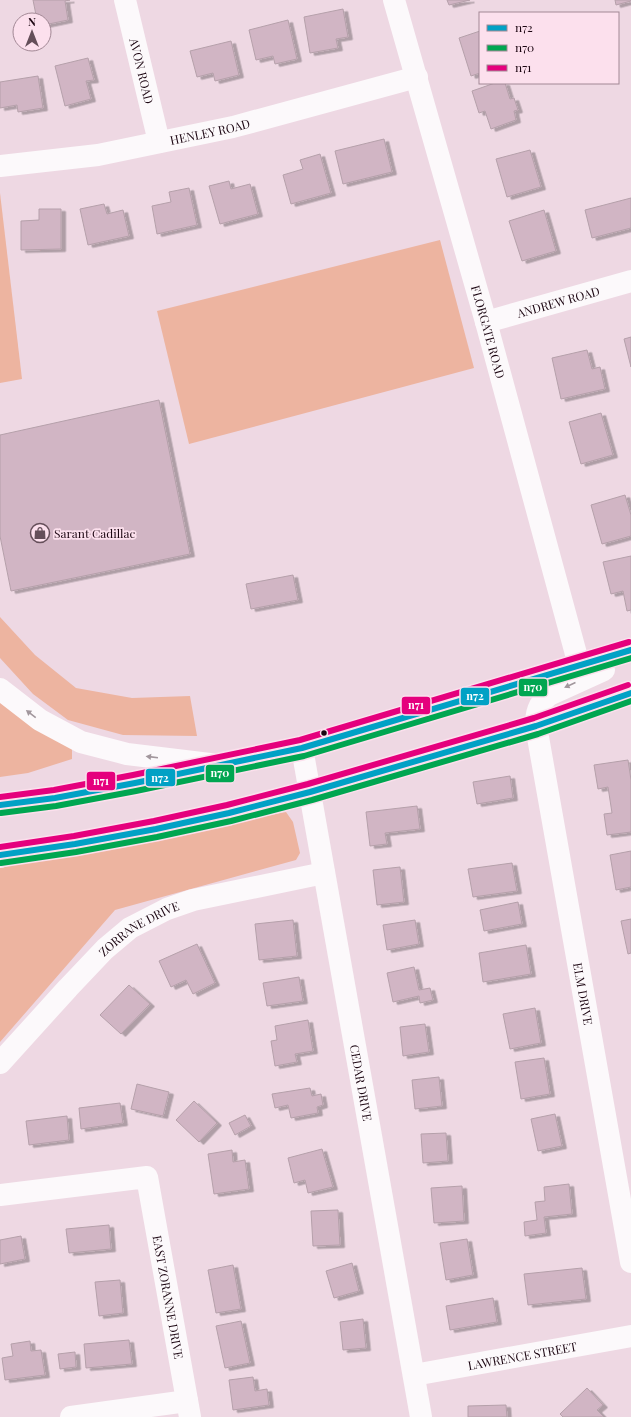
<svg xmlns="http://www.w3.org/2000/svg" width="631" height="1417" font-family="'Playfair Display',serif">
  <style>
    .green { fill: #edb4a0 }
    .building { fill: #d1b5c4; stroke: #b5a0aa; filter: url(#shadow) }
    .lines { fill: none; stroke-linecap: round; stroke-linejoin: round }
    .minor { stroke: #fcf9fb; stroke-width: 22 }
    .primary { stroke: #fcf9fb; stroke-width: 22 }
    .motorway { stroke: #fcf9fb; stroke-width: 22 }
    .bus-1-casing { stroke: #fce0ed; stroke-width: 9 }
    .bus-2-casing { stroke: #fce0ed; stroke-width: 9 }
    .bus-3-casing { stroke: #fce0ed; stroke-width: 9 }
    .bus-1 { stroke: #01a1c5; stroke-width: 6 }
    .bus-2 { stroke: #00a651; stroke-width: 6 }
    .bus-3 { stroke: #e5007d; stroke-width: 6 }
    .oneway { fill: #a2979d }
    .bus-dot { fill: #1b0511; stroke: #fce0ed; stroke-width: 1.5 }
    .labels { text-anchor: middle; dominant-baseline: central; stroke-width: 3.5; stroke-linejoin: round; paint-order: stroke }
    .street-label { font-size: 12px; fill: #1b0511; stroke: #fce0ed }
    .poi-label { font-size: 12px; fill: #1b0511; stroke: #fce0ed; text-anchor: start }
    .line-badge { stroke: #fce0ed; stroke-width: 1.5 }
    .badge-label { font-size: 11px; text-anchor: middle; font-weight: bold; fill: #fff }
  </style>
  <defs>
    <filter id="shadow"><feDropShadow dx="4.5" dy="2.5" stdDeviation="0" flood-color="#0004"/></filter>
  </defs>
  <rect width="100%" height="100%" fill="#eed8e3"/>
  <g class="green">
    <path d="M 0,193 L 22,379 L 0,383 Z"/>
    <path d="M 440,240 L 474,368 L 189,444 L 157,311 Z"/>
    <path d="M 0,617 L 35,655 L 76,688 L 132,698 L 190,696 L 197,736 L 123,735 L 68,720 L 33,694 L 0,658 Z"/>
    <path d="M 0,702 L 72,746 L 72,759 L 28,773 L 0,777 Z"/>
    <path d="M 286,812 L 293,822 L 300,853 L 296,860 L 115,910 L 0,1042 L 0,867 Z"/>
  </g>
  <g class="building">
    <path d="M 33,0 L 70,0 L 65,1 L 68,20 L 44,25 L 44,20 L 37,20 Z"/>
    <path d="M 447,0 L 470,0 L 449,5 Z"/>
    <path d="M 615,0 L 631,0 L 631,1 L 616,5 Z"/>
    <path d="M 343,9 L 348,37 L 336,39 L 338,48 L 310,53 L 304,17 Z"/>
    <path d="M 288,20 L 297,59 L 275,64 L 273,56 L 256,60 L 249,30 Z"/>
    <path d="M 480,31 L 480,73 L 471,76 L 459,38 Z"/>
    <path d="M 231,41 L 239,75 L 215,81 L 213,73 L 197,77 L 190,51 Z"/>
    <path d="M 88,58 L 94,80 L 86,81 L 91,99 L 65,106 L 55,66 Z"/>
    <path d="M 38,76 L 43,108 L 18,112 L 17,105 L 0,108 L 0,82 Z"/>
    <path d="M 495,83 L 505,83 L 510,99 L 514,98 L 518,110 L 514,111 L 516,120 L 491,129 L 485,111 L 479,113 L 472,91 Z"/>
    <path d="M 384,139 L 392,172 L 343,184 L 335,151 Z"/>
    <path d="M 530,150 L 541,187 L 507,197 L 496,159 Z"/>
    <path d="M 320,154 L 331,193 L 291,204 L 283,175 L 303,169 L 300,160 Z"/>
    <path d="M 229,181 L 231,189 L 250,184 L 258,214 L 220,224 L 209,186 Z"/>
    <path d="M 189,188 L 197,225 L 157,234 L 152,206 L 171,202 L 169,192 Z"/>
    <path d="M 631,198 L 631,228 L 592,238 L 585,210 Z"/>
    <path d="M 104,204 L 107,214 L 123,210 L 129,236 L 88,245 L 80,209 Z"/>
    <path d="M 39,209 L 61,209 L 61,249 L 21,250 L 21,221 L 39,220 Z"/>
    <path d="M 544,210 L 556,251 L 522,261 L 509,221 Z"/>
    <path d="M 631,337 L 631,367 L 624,339 Z"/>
    <path d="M 587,350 L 592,369 L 600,367 L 605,389 L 561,399 L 552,358 Z"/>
    <path d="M 159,400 L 190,554 L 11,591 L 0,536 L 0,435 Z"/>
    <path d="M 601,413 L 613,455 L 581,464 L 569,422 Z"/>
    <path d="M 625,495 L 631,515 L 631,536 L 602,544 L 591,505 Z"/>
    <path d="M 631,556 L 631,610 L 627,611 L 623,591 L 611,594 L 603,562 Z"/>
    <path d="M 293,575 L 298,600 L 251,609 L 246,584 Z"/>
    <path d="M 628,760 L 631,780 L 631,832 L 607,835 L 604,814 L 612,813 L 608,787 L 598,789 L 594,765 Z"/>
    <path d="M 510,776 L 513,798 L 477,804 L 473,782 Z"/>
    <path d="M 417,806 L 420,829 L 385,833 L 387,844 L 370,846 L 366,812 Z"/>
    <path d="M 631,851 L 631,887 L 616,890 L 610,855 Z"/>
    <path d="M 512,863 L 517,891 L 473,897 L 468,869 Z"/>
    <path d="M 400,867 L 404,902 L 377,905 L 373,870 Z"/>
    <path d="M 518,902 L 522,924 L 484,931 L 480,910 Z"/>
    <path d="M 631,919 L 631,953 L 628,954 L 621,921 Z"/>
    <path d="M 293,920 L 297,956 L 259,960 L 255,924 Z"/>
    <path d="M 415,920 L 419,944 L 387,950 L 383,925 Z"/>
    <path d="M 197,944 L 215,983 L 193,994 L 186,980 L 171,987 L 159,961 Z"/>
    <path d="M 526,945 L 531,974 L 483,982 L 479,953 Z"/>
    <path d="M 414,967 L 419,990 L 430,988 L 433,1000 L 420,1003 L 419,996 L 393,1002 L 387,973 Z"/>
    <path d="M 299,977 L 303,1001 L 267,1006 L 263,983 Z"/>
    <path d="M 129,985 L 150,1004 L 121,1034 L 100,1015 Z"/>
    <path d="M 535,1008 L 541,1043 L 510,1049 L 503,1014 Z"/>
    <path d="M 308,1020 L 313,1051 L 295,1054 L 297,1062 L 275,1066 L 271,1041 L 277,1040 L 275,1026 Z"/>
    <path d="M 425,1024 L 429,1052 L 403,1056 L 400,1027 Z"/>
    <path d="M 544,1058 L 550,1094 L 521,1099 L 515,1062 Z"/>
    <path d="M 439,1077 L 442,1106 L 415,1109 L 412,1080 Z"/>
    <path d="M 137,1084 L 169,1092 L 163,1116 L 131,1109 Z"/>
    <path d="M 310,1088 L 312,1096 L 321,1094 L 323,1105 L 317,1107 L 318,1113 L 291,1118 L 288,1105 L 275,1108 L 272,1094 Z"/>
    <path d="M 194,1101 L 217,1123 L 199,1142 L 176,1120 Z"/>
    <path d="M 120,1103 L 123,1123 L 81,1129 L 79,1108 Z"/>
    <path d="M 555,1114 L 562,1146 L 538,1151 L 531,1119 Z"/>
    <path d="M 245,1115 L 251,1126 L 235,1135 L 229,1123 Z"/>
    <path d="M 67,1116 L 69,1140 L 29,1145 L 26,1121 Z"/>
    <path d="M 446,1133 L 448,1161 L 423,1163 L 421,1134 Z"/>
    <path d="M 322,1149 L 333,1187 L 308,1193 L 305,1180 L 294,1183 L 288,1158 Z"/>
    <path d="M 232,1150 L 233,1162 L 245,1160 L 249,1189 L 214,1194 L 208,1154 Z"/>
    <path d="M 569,1184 L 572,1214 L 544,1217 L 546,1233 L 525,1236 L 524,1222 L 537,1220 L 535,1202 L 545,1201 L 544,1187 Z"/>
    <path d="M 462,1186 L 464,1221 L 434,1223 L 431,1188 Z"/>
    <path d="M 338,1210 L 340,1245 L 313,1246 L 311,1211 Z"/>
    <path d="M 109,1225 L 111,1249 L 69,1253 L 66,1229 Z"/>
    <path d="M 21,1236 L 25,1259 L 0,1264 L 0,1240 Z"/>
    <path d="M 467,1239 L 473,1275 L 446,1280 L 440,1243 Z"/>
    <path d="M 352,1263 L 359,1291 L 334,1298 L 326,1271 Z"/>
    <path d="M 233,1265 L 241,1309 L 216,1313 L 208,1270 Z"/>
    <path d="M 582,1268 L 586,1299 L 528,1305 L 524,1274 Z"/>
    <path d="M 120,1280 L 123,1313 L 99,1316 L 95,1282 Z"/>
    <path d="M 493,1298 L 497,1322 L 450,1330 L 446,1306 Z"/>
    <path d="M 363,1319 L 366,1348 L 343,1350 L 340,1322 Z"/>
    <path d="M 241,1321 L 250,1363 L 225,1368 L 216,1326 Z"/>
    <path d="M 129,1340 L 132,1364 L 86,1368 L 84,1344 Z"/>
    <path d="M 30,1341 L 31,1351 L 41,1350 L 45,1375 L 5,1380 L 2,1358 L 13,1356 L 11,1344 Z"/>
    <path d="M 75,1352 L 76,1367 L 60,1369 L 58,1354 Z"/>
    <path d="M 253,1377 L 255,1391 L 267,1389 L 269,1405 L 233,1410 L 229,1380 Z"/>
    <path d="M 587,1388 L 603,1405 L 597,1410 L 604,1417 L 563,1417 L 560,1414 Z"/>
    <path d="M 506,1405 L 507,1417 L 468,1417 L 468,1406 Z"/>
  </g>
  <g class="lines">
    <g class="minor">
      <path id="s1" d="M 125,0 L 159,142"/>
      <path id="s2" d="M 394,0 L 486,322 L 579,665"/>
      <path id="s3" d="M 0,166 L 98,155 L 233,127 L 417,77"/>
      <path id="s4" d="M 486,322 L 631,281"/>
      <path id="s5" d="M 536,726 L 631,1262"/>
      <path id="s6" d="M 302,748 L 421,1417"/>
      <path id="s7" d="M 0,1063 L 68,988 L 105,949 L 130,928 L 167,909 L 193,900 L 324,873"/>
      <path id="s8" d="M 0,1195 L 147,1177 L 190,1417"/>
      <path id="s9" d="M 414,1375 L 631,1336"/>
      <path d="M 71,1417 L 187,1401"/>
    </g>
    <g class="primary">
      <path d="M 536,726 C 536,713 538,704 549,695 L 604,670"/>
      <path d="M 0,805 L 55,798 L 135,783 L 302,748 L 631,650"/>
      <path d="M 0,855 L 75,844 L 156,829 L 229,813 L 310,792 L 536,726 L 631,693"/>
    </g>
    <g class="motorway">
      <path d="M 0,689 L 40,720 L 81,742 L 127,754 L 218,765"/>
      <path d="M 0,857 L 10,854"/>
    </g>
    <defs>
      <g id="bus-1">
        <path d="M 0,805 L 55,798 L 135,783 L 302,748 L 631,650"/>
        <path d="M 0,855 L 75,844 L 156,829 L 229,813 L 310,792 L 536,726 L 631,693"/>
      </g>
      <g id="bus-2">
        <path d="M 1,813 L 56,806 L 136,791 L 304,756 L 631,658"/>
        <path d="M 1,863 L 76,852 L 157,837 L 231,821 L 312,800 L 538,734 L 631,701"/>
      </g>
      <g id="bus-3">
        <path d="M 0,797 L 54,790 L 133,775 L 300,740 L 629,642"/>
        <path d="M 0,847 L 74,836 L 154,821 L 227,805 L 308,784 L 534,718 L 628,685"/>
      </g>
    </defs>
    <use href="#bus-1" class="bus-1-casing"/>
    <use href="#bus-2" class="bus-2-casing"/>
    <use href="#bus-3" class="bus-3-casing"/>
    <use href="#bus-1" class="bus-1"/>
    <use href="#bus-2" class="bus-2"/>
    <use href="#bus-3" class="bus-3"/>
  </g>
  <defs><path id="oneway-solid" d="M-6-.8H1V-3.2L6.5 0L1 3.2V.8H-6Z"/></defs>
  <g class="oneway">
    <use href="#oneway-solid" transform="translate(570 685) rotate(156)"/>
    <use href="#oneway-solid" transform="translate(31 714) rotate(-142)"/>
    <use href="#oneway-solid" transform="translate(152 757) rotate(-173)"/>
  </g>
  <defs>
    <symbol id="shop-ring" viewBox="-11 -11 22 22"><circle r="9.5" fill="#fce0ed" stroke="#654f5a" stroke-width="1.5"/><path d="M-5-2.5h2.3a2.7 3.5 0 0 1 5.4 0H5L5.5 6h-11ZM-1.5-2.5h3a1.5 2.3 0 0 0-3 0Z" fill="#654f5a"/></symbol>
  </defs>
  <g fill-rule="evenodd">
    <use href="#shop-ring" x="29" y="522" width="22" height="22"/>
  </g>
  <circle class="bus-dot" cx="324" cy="733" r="3.5"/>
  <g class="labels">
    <g class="street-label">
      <text stroke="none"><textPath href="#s1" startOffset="73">AVON ROAD</textPath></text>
      <text stroke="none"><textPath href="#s3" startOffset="213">HENLEY ROAD</textPath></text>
      <text stroke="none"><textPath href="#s4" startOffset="75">ANDREW ROAD</textPath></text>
      <text stroke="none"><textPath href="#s2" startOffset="345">FLORGATE ROAD</textPath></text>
      <text stroke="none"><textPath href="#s7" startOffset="195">ZORRANE DRIVE</textPath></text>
      <text stroke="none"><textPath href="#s5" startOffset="272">ELM DRIVE</textPath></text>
      <text stroke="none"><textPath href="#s6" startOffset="340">CEDAR DRIVE</textPath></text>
      <text stroke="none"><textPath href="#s8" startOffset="270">EAST ZORANNE DRIVE</textPath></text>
      <text stroke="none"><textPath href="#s9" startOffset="110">LAWRENCE STREET</textPath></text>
    </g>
    <g class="poi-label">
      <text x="54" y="533">Sarant Cadillac</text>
    </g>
  </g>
  <g class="line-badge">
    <rect x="518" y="678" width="30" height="19" rx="4" fill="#00a651"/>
    <rect x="460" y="687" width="30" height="19" rx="4" fill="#01a1c5"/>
    <rect x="401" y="696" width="30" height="19" rx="4" fill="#e5007d"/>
    <rect x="205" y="764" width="30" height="19" rx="4" fill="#00a651"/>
    <rect x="145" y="768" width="31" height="19" rx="4" fill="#01a1c5"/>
    <rect x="86" y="771" width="30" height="20" rx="4" fill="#e5007d"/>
  </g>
  <g class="badge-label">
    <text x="533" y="691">n70</text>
    <text x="475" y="700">n72</text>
    <text x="416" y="709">n71</text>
    <text x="220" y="777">n70</text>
    <text x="160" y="782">n72</text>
    <text x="101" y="785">n71</text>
  </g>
  <rect x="479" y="12" width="140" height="72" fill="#fce0ed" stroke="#a28895"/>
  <rect x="487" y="25" width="20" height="6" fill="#01a1c5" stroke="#a28895"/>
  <text x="515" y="32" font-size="12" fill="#1b0511">n72</text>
  <rect x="487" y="45" width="20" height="6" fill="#00a651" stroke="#a28895"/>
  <text x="515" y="52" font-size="12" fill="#1b0511">n70</text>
  <rect x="487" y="65" width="20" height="6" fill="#e5007d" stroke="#a28895"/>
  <text x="515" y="72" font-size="12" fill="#1b0511">n71</text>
  <g transform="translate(32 32)"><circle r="19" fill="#fce0ed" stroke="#a28895"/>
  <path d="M0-3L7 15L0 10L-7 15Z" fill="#654f5a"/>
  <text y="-6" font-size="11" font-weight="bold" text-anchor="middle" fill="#1b0511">N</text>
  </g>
</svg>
